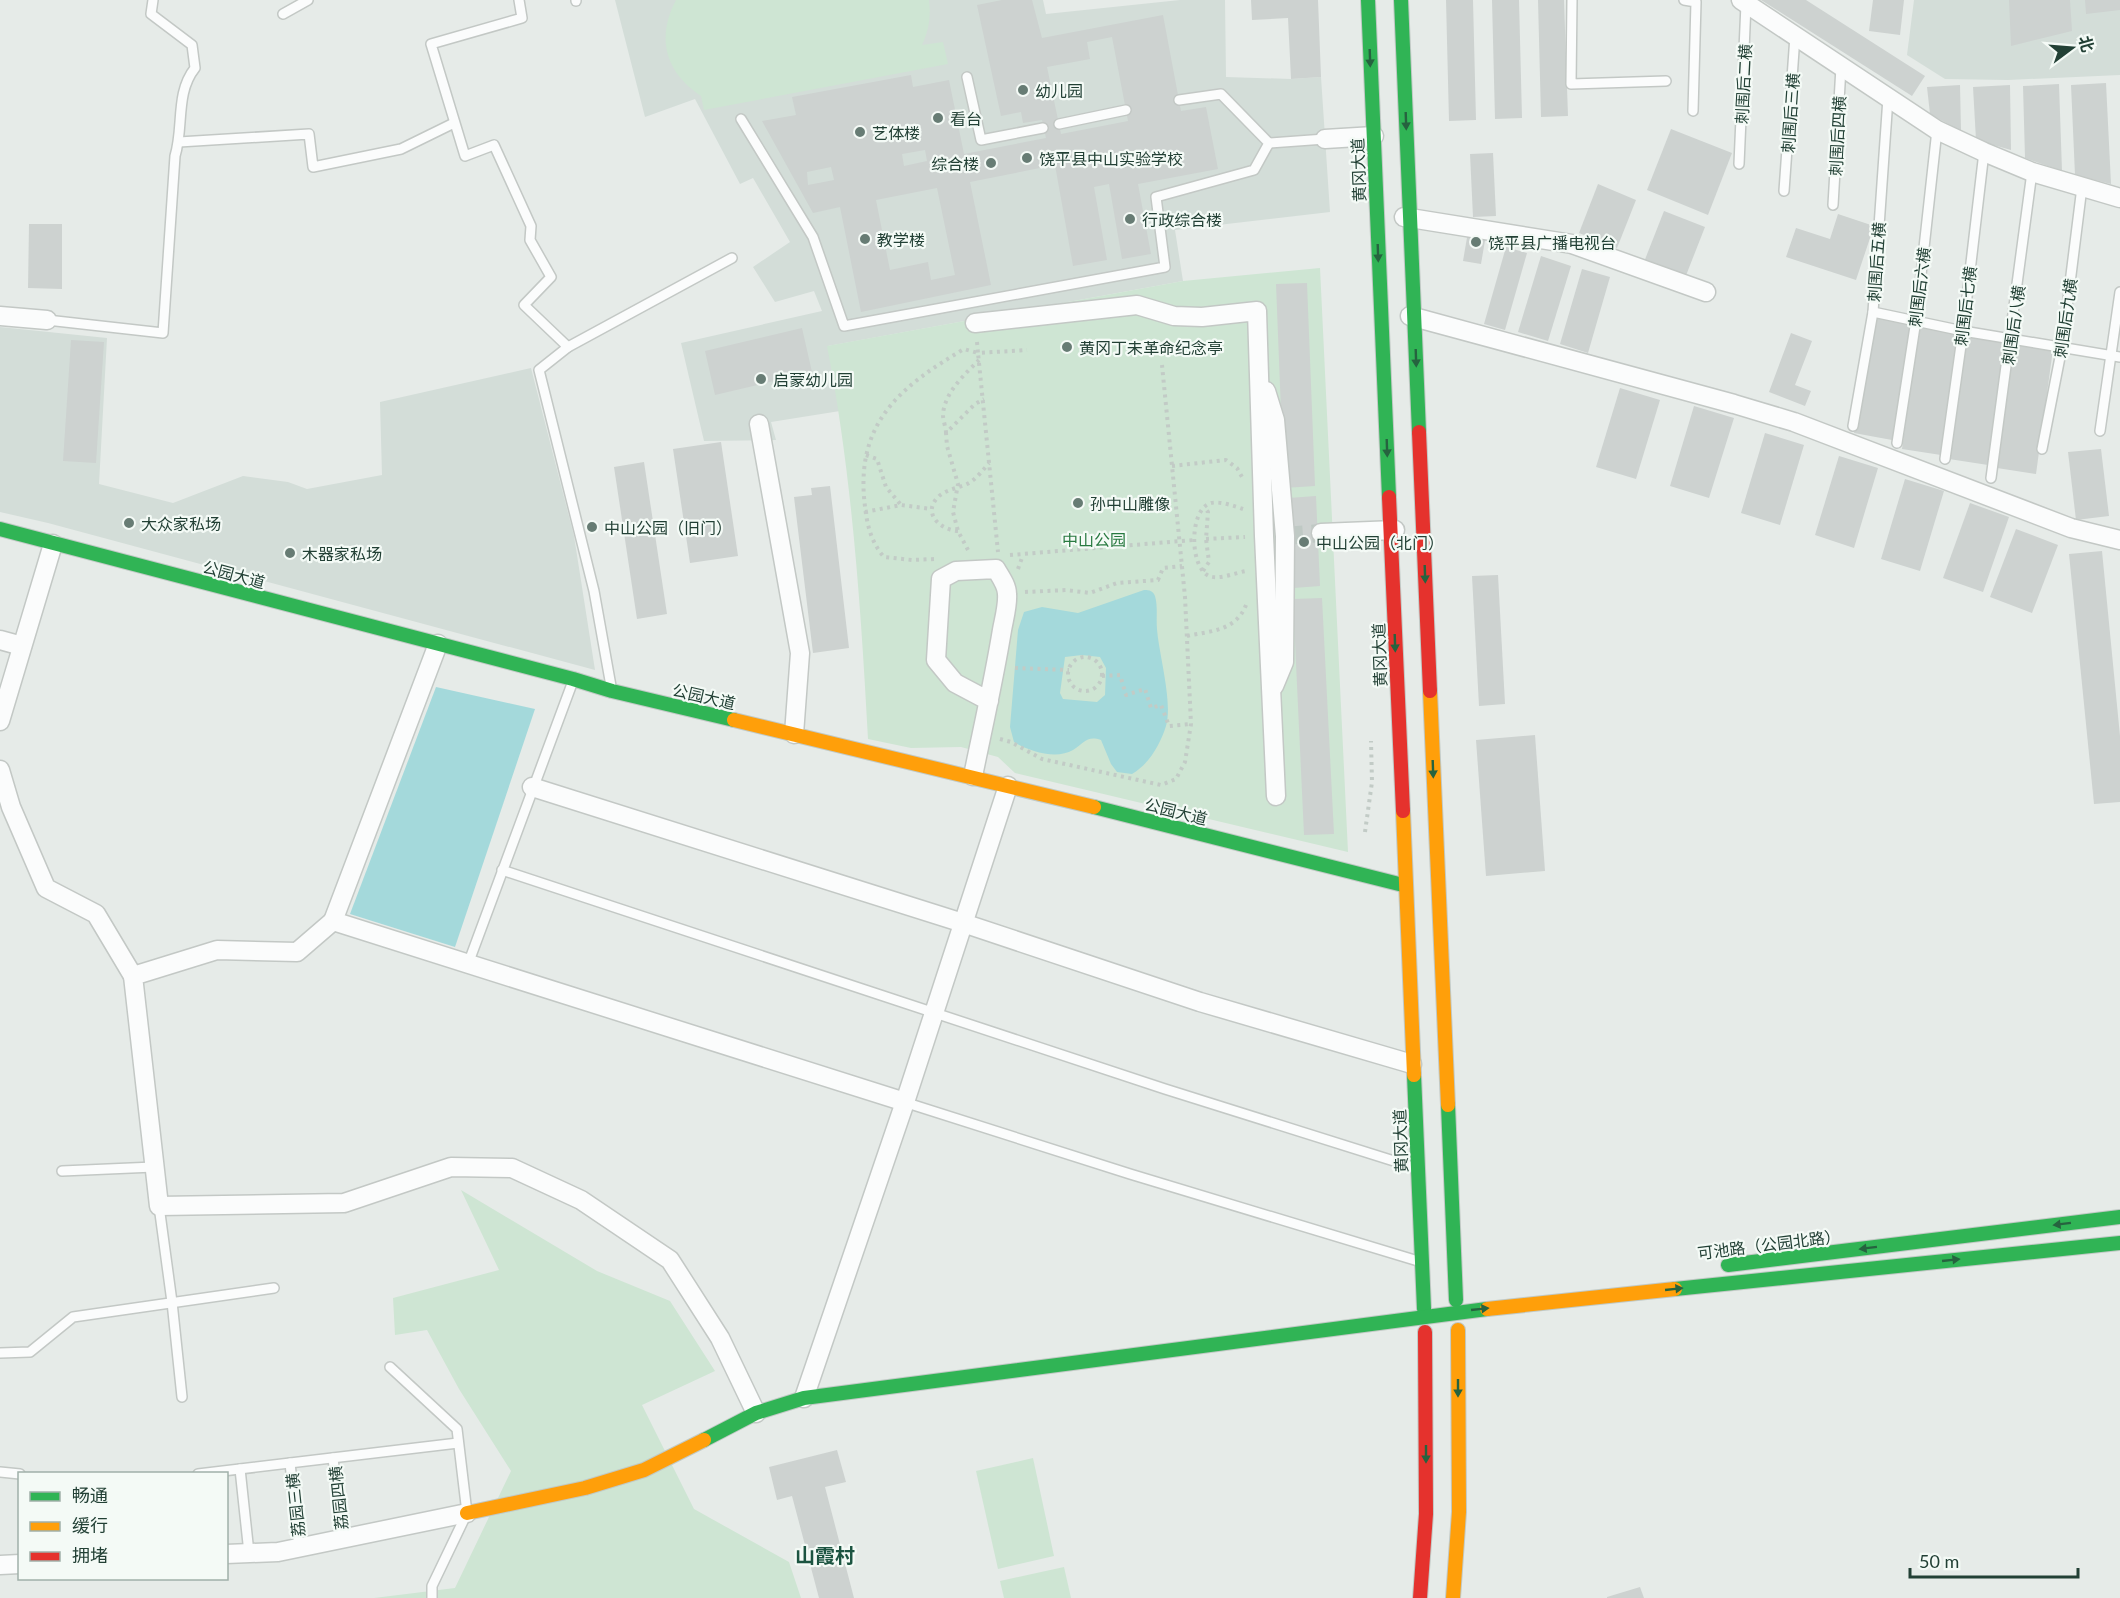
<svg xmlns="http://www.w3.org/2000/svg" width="2120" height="1598" font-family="Lato,'Noto Sans SC',sans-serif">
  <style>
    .built { fill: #d3ddd8 }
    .green { fill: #cee5d3 }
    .water { fill: #a4d9db; fill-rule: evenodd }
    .building { fill: #cdd2d0; fill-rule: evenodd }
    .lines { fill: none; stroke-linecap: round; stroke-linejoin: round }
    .street-tunnel { stroke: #bfc9c4; stroke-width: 18; stroke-dasharray: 18 9; stroke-linecap: butt }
    .lane-casing { stroke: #c3c8c5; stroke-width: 12 }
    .street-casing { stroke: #c3c8c5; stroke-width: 21 }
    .fast-casing { stroke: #c1c9c5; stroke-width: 16 }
    .slow-casing { stroke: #c1c9c5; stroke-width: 16 }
    .jam-casing { stroke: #c1c9c5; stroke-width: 16 }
    .path { stroke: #c2cbc6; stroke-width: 4; stroke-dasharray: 3 4.5; stroke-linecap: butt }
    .lane { stroke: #fbfcfc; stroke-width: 9 }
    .street { stroke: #fbfcfc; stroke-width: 18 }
    .fast { stroke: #30b455; stroke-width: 14 }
    .slow { stroke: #ff9f0a; stroke-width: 14 }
    .jam { stroke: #e5322d; stroke-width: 14 }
    .oneway { fill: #26633f }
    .poi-dot { fill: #677c74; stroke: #f4faf6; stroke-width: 2 }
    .labels { text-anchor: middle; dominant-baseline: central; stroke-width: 4.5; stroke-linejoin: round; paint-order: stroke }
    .street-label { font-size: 16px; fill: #224035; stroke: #f4faf6 }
    .poi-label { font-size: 16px; fill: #224035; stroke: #f4faf6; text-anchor: start }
    .park-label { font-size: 16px; fill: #297a41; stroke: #f4faf6 }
    .quarter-label { font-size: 20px; font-weight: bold; fill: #1c5441; stroke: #f4faf6 }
  </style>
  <rect width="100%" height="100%" fill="#e6ebe8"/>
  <g class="built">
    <path d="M 615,0 L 1043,0 L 1046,14 L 1180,0 L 1225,0 L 1226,77 L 1291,79 L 1321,77 L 1330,212 L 1175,230 L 1183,281 L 828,346 L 840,411 L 771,422 L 776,440 L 704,441 L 681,343 L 822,311 L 814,291 L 775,302 L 753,267 L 790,242 L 753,178 L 740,184 L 695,99 L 645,117 Z"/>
    <path d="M 1914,0 L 2120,0 L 2120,75 L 2008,80 L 1945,79 L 1907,55 Z"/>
    <path d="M 0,327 L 107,338 L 99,484 L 173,503 L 243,476 L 288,482 L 307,489 L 382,475 L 380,402 L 531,368 L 574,536 L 595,670 L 48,523 L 0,512 Z"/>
  </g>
  <g class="green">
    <path d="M 676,0 L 929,0 C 931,17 929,30 922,45 L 943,42 L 948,64 L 704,110 L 701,96 C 665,72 656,38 676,0 Z"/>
    <path d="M 1320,268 L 1348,852 L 1015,773 L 998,757 L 961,747 L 911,748 L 868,739 C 861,609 852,474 827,346 L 1183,281 Z"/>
    <path d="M 461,1190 L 597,1271 L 670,1301 L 715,1371 L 642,1405 L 694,1509 L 789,1562 L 801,1598 L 374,1598 L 455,1588 L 511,1471 L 459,1389 L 427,1330 L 395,1335 L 393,1298 L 499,1270 Z"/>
    <path d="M 1033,1458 L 1054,1556 L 998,1569 L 976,1471 Z"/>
    <path d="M 1064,1567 L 1071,1598 L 1004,1598 L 1000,1581 Z"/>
  </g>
  <g class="water">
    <path d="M 1144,590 C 1150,590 1153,591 1155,596 C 1158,606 1156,619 1157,629 C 1159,655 1173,702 1166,726 C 1160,745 1149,764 1132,774 L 1117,772 L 1111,764 L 1101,740 C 1087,735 1084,743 1073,750 C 1056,760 1029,751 1014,742 L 1010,727 L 1018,630 L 1024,612 L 1042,607 L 1078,613 ZM 1082,655 L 1100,657 L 1106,668 L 1105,695 L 1097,702 L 1063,699 L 1060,693 L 1065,657 Z"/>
    <path d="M 436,687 L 535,709 L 455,947 L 350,914 Z"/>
  </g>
  <g class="building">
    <path d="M 1002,0 L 1032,0 L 1042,38 L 1163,15 L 1181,111 L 1206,107 L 1218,169 L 1138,184 L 1151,254 L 1122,259 L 1109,184 L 1094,187 L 1107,260 L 1073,266 L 1055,165 L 970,182 L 991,285 L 861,312 L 840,207 L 813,213 L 762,121 L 796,115 L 792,97 L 911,75 L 913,87 L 949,80 L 964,154 L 1046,138 L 1042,120 L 1023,123 L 1021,112 L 1001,116 L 977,5 ZM 1112,37 L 1128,121 L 1061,134 L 1047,67 L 1090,59 L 1087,42 ZM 925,150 L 927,161 L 904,166 L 902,154 ZM 831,167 L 834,180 L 808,185 L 807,172 ZM 937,188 L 955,275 L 931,280 L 928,262 L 890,270 L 876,200 Z"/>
    <path d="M 1251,0 L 1318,0 L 1321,77 L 1291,79 L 1288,18 L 1252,20 Z"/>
    <path d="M 1446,0 L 1473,0 L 1476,120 L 1449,121 Z"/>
    <path d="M 1492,0 L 1519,0 L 1522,118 L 1495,119 Z"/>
    <path d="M 1538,0 L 1564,0 L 1568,116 L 1541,117 Z"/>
    <path d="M 1761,0 L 1806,0 L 1925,76 L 1912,96 Z"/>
    <path d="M 1873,0 L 1904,0 L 1900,35 L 1869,31 Z"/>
    <path d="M 2009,0 L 2070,0 L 2072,31 L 2011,46 Z"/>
    <path d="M 2085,0 L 2120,0 L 2120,10 L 2086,14 Z"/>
    <path d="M 2106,83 L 2111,184 L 2075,175 L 2071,85 Z"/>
    <path d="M 2059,84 L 2062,171 L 2025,158 L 2023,86 Z"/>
    <path d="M 1960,85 L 1961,131 L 1930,114 L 1927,87 Z"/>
    <path d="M 2010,85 L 2011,150 L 1976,140 L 1973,87 Z"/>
    <path d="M 1671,129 L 1732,153 L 1708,215 L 1647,190 Z"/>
    <path d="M 1493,153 L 1496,216 L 1473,217 L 1470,154 Z"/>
    <path d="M 1598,184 L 1636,200 L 1617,248 L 1579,233 Z"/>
    <path d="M 1664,211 L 1705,227 L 1685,278 L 1644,262 Z"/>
    <path d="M 1838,214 L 1874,226 L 1856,280 L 1786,257 L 1796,228 L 1830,239 Z"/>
    <path d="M 1470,220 L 1488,223 L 1481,264 L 1463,261 Z"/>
    <path d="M 29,224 L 62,224 L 62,289 L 28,288 Z"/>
    <path d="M 1506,247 L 1527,253 L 1505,330 L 1484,324 Z"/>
    <path d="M 1541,256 L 1571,266 L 1548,341 L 1518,332 Z"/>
    <path d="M 1582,269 L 1610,277 L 1588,353 L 1560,344 Z"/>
    <path d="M 1307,283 L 1315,486 L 1284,488 L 1276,284 Z"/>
    <path d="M 1875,317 L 1912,324 L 1892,440 L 1854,433 Z"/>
    <path d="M 1919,327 L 1959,332 L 1941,455 L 1902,449 Z"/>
    <path d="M 802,328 L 812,372 L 715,395 L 705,351 Z"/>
    <path d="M 1791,333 L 1812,341 L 1795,385 L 1811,391 L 1805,406 L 1769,392 Z"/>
    <path d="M 1967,335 L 2005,340 L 1988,465 L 1949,459 Z"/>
    <path d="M 71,340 L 104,342 L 96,463 L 63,461 Z"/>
    <path d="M 2014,344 L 2053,349 L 2036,474 L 1997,468 Z"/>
    <path d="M 1620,388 L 1660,400 L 1636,479 L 1596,467 Z"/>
    <path d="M 1694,406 L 1734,418 L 1709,498 L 1670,486 Z"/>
    <path d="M 1765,433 L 1804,445 L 1780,525 L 1741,513 Z"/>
    <path d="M 721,442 L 738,556 L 690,563 L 673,449 Z"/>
    <path d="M 2101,449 L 2109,516 L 2076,520 L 2068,452 Z"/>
    <path d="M 1839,456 L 1878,468 L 1854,548 L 1815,535 Z"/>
    <path d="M 644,462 L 667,614 L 637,619 L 614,467 Z"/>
    <path d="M 1905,479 L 1944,491 L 1920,571 L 1881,559 Z"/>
    <path d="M 830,486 L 849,648 L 813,653 L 794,497 L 812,495 L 811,488 Z"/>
    <path d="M 1316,496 L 1320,586 L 1293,588 L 1289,498 Z"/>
    <path d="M 1970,503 L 2009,517 L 1983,592 L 1943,578 Z"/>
    <path d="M 2016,529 L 2058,545 L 2032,613 L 1990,597 Z"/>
    <path d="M 2102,551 L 2120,736 L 2120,802 L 2094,804 L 2069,554 Z"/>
    <path d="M 1498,575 L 1505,704 L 1479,706 L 1472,576 Z"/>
    <path d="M 1322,598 L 1334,834 L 1304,835 L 1293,599 Z"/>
    <path d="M 1535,735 L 1545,871 L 1486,876 L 1476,740 Z"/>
    <path d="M 837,1450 L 846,1482 L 825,1487 L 854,1598 L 819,1598 L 792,1496 L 777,1500 L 769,1467 Z"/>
    <path d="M 1640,1587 L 1644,1598 L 1607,1598 L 1607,1597 Z"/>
  </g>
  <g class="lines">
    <path class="street-tunnel" d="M 1285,536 L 1321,533"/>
    <defs>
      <g id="lane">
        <path d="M 519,0 L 522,18 L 431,44 L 465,156 L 494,145 L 531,226 L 530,240 L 551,277 L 524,305 L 568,347 L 539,370 L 594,591 L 611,686"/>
        <path d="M 576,0 L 576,1"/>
        <path d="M 1572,0 L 1571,84 L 1666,81"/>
        <path d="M 1684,0 L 1696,2 L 1693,111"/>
        <path d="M 283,14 L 308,0"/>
        <path d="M 967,77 L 981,140 L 1043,128"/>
        <path d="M 741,119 L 813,237 L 844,326 L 1165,267 L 1156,197 L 1254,170 L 1269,143 L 1221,94 L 1179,100"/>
        <path d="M 1059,124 L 1126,110"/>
        <path d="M 179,142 L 309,134 L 313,167 L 401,149 L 454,123"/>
        <path d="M 1269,143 L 1325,139"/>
        <path d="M 1739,164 L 1746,4"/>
        <path d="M 1784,191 L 1795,36"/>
        <path d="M 1833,205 L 1841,67"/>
        <path d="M 1873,312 L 1963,331 L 2120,357"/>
        <path d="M 47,320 L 163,333 L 175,156 C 184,127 175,93 195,68 L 192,45 L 151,14 L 153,0"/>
        <path d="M 568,347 L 732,258"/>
        <path d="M 1853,426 L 1873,312 L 1888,98"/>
        <path d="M 2100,431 L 2120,292"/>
        <path d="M 1897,443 L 1916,320 L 1937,130"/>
        <path d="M 2042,449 L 2062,347 L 2082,187"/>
        <path d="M 1945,459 L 1963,331 L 1984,152"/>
        <path d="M 1991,478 L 2032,172"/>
        <path d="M 502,870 L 1165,1089 L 1413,1167"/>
        <path d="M 468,964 L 573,681"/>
        <path d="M 904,1102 L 1130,1174 L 1418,1261"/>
        <path d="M 62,1171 L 154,1167"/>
        <path d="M 159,1206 L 172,1302 L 182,1397"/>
        <path d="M 0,1353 L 30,1352 L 73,1317 L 274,1288"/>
        <path d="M 390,1367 L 457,1429 L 467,1513 L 432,1586 L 432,1598"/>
        <path d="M 333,1458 L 342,1539"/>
        <path d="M 290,1463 L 299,1548"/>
        <path d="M 240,1469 L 249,1553"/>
        <path d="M 0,1472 L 20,1474"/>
        <path d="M 198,1474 L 458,1443"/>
      </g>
      <g id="street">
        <path d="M 1741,0 L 1937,130 L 1984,152 L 2032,172 L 2120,198"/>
        <path d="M 1325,139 L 1374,136"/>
        <path d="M 1404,217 L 1572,244 L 1706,292"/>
        <path d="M 0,316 L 47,320"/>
        <path d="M 1410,316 L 1734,404 L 1794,422 L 2071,528 L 2120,540"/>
        <path d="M 975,323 L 1137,305 L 1174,316 L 1202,317 L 1257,311 L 1264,536 L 1276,796"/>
        <path d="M 1266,391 L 1275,420 L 1285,536 L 1284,662 L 1274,686"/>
        <path d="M 759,424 L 800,653 L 794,734"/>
        <path d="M 1321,533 L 1395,530"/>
        <path d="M 0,640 L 22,646"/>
        <path d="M 438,644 L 333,921 L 905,1102"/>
        <path d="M 0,721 L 53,544"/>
        <path d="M 0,770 L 11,807 L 46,888 L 96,914 L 133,976"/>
        <path d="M 973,776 C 983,727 994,679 1002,630 C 1004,619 1008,605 1007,594 C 1007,585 1000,576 996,569 L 956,571 L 941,579 L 936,660 L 955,683 L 989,701"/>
        <path d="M 532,787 L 963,923 L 1200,1002 L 1412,1064"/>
        <path d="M 333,921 L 297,952 L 217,950 L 133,976 L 159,1206 L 344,1203 L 451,1167 L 512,1168 L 581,1200 L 670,1260 L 720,1338 L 756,1413"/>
        <path d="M 804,1398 L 905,1102 L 1008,786"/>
        <path d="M 226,1554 L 278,1552 L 467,1513"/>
        <path d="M 0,1565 L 20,1564"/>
      </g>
      <g id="fast">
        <path d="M 1368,0 L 1389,497"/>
        <path d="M 1401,0 L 1419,432"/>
        <path d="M 0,529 L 573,679 L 612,691 L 734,720"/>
        <path d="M 1094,807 L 1403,885"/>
        <path d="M 1414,1075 L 1424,1309"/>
        <path d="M 1448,1105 L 1456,1300"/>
        <path d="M 1728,1265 L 2120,1217"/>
        <path d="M 1675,1289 L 2120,1243"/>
        <path d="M 704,1440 L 756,1413 L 804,1398 L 1487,1309"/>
      </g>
      <g id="slow">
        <path d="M 1430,691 L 1448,1105"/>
        <path d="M 734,720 L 1094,807"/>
        <path d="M 1403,811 L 1414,1075"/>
        <path d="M 1487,1309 L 1675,1289"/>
        <path d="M 467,1513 L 585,1488 L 644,1470 L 704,1440"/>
        <path d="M 1453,1598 L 1459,1512 L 1458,1330"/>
      </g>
      <g id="jam">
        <path d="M 1419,432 L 1430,691"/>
        <path d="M 1389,497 L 1403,811"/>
        <path d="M 1420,1598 L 1426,1514 L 1425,1332"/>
      </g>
    </defs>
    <use href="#lane" class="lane-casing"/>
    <use href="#street" class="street-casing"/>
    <use href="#fast" class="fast-casing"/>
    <use href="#slow" class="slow-casing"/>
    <use href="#jam" class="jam-casing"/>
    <g class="path">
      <path d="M 977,342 L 978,353 L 1027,350"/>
      <path d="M 946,433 C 946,428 943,420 943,415 C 944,393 965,374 979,360"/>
      <path d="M 866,455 L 877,459 L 886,487 L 901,505"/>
      <path d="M 1172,466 L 1226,460 L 1237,468 L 1242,477"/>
      <path d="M 1243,509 C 1234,506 1221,501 1211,503 C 1189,509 1189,567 1209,576 C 1219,580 1235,573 1246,571"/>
      <path d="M 865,512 L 901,505 L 931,509"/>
      <path d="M 958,531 C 940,530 922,513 938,497 C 946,489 960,488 969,483 C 977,478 983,470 989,463"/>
      <path d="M 1206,539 L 1245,537"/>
      <path d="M 968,550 L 958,531 L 953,512 L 958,484 L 947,446 L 946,433 L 975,404 L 984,399"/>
      <path d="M 1010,555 L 1194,540"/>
      <path d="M 934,559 L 912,560 L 884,557 C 869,540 866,519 864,497 C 858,420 903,385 964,349 L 978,353 L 998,552"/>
      <path d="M 1018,569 L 1023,555"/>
      <path d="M 1203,571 L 1209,562 L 1206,539 L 1208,512 L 1204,507"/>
      <path d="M 1025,592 L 1066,590 L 1090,593 L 1117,583 L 1158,580 L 1163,568 L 1182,566"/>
      <path d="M 1187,636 C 1210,631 1236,631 1246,605"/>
      <circle cx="1085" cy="674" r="17"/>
      <path d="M 1015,668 L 1069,670"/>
      <path d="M 1102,676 L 1120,675 L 1126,695 L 1145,689 L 1151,708 L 1161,705 L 1169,726 L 1191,724"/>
      <path d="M 1000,739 L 1011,742 L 1042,759 L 1161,785 L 1176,779 L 1185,762 L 1191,724 L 1185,597 L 1162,365"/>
      <path d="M 1365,832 L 1372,782 L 1371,741"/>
    </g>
    <use href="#lane" class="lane"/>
    <use href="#street" class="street"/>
    <use href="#fast" class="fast"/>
    <use href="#slow" class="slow"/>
    <use href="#jam" class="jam"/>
  </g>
  <defs><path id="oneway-solid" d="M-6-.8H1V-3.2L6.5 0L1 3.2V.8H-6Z" transform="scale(1.5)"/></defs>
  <g class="oneway">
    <use href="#oneway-solid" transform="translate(1370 58) rotate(88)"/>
    <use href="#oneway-solid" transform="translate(1406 121) rotate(88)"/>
    <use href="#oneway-solid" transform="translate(1378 253) rotate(88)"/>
    <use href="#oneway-solid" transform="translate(1416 358) rotate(88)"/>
    <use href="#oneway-solid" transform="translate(1387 448) rotate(88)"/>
    <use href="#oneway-solid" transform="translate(1425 574) rotate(88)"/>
    <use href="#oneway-solid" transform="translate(1395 643) rotate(88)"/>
    <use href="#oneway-solid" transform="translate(1433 769) rotate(88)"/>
    <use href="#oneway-solid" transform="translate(2062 1224) rotate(173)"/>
    <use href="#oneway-solid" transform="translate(1868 1248) rotate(173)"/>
    <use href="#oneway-solid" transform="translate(1951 1260) rotate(-6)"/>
    <use href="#oneway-solid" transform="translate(1674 1289) rotate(-6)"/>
    <use href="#oneway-solid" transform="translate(1480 1309) rotate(-6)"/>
    <use href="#oneway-solid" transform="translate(1458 1388) rotate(90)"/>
    <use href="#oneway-solid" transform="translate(1426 1454) rotate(90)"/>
  </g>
  <g class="poi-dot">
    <circle cx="1023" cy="90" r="6"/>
    <circle cx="938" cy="118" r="6"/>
    <circle cx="860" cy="132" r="6"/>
    <circle cx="1027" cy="158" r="6"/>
    <circle cx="991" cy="163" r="6"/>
    <circle cx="1130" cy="219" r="6"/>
    <circle cx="865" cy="239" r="6"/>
    <circle cx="1476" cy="242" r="6"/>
    <circle cx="1067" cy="347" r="6"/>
    <circle cx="761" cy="379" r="6"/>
    <circle cx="1078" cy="503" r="6"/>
    <circle cx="129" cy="523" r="6"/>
    <circle cx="592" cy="527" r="6"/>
    <circle cx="1304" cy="542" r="6"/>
    <circle cx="290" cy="553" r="6"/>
  </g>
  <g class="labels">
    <g class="street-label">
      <text transform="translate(1743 84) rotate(-87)">刺围后二横</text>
      <text transform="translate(1790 113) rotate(-86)">刺围后三横</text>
      <text transform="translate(1837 136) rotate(-87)">刺围后四横</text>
      <text transform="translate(1358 170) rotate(-92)">黄冈大道</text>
      <text transform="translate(1876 262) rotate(-86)">刺围后五横</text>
      <text transform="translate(1919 287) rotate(-83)">刺围后六横</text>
      <text transform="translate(1965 306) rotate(-83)">刺围后七横</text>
      <text transform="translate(2065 318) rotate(-82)">刺围后九横</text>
      <text transform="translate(2013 325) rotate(-82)">刺围后八横</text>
      <text transform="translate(234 574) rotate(15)">公园大道</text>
      <text transform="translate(1379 655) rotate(-92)">黄冈大道</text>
      <text transform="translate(704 696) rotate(13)">公园大道</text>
      <text transform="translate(1176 811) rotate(14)">公园大道</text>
      <text transform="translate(1400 1141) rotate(-92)">黄冈大道</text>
      <text transform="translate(1769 1244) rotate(-7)">可池路（公园北路）</text>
      <text transform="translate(338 1498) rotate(-96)">荔园四横</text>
      <text transform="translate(295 1505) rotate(-96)">荔园三横</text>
    </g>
    <g class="poi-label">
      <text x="1035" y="90">幼儿园</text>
      <text x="950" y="118">看台</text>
      <text x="872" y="132">艺体楼</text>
      <text x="1039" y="158">饶平县中山实验学校</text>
      <text x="979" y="163" text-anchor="end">综合楼</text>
      <text x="1142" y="219">行政综合楼</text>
      <text x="877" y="239">教学楼</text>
      <text x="1488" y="242">饶平县广播电视台</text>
      <text x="1079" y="347">黄冈丁未革命纪念亭</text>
      <text x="773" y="379">启蒙幼儿园</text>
      <text x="1090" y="503">孙中山雕像</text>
      <text x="141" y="523">大众家私场</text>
      <text x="604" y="527">中山公园（旧门）</text>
      <text x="1316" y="542">中山公园（北门）</text>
      <text x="302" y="553">木器家私场</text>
    </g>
    <g class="park-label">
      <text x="1094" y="539">中山公园</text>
    </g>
    <g class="quarter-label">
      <text x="825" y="1555">山霞村</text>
    </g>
  </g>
  <rect x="18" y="1472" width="210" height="108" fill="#f4faf6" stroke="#a0b0a9" stroke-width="1.5"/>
  <rect x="30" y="1492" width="30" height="9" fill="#30b455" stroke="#a0b0a9" stroke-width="1.5"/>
  <text x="72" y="1502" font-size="18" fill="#224035">畅通</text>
  <rect x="30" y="1522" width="30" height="9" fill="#ff9f0a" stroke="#a0b0a9" stroke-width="1.5"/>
  <text x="72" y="1532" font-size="18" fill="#224035">缓行</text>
  <rect x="30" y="1552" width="30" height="9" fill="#e5322d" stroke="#a0b0a9" stroke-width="1.5"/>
  <text x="72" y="1562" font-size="18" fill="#224035">拥堵</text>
  <g transform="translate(2072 48) rotate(74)" stroke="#f4faf6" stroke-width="4.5" paint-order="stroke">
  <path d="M0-4.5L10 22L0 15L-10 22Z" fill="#224035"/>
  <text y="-9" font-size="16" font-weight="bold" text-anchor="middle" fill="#224035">北</text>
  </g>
  <path d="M1910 1568v9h168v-9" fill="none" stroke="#224035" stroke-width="3"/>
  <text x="1919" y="1568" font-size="18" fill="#224035" stroke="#f4faf6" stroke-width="4.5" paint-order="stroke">50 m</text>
</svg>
